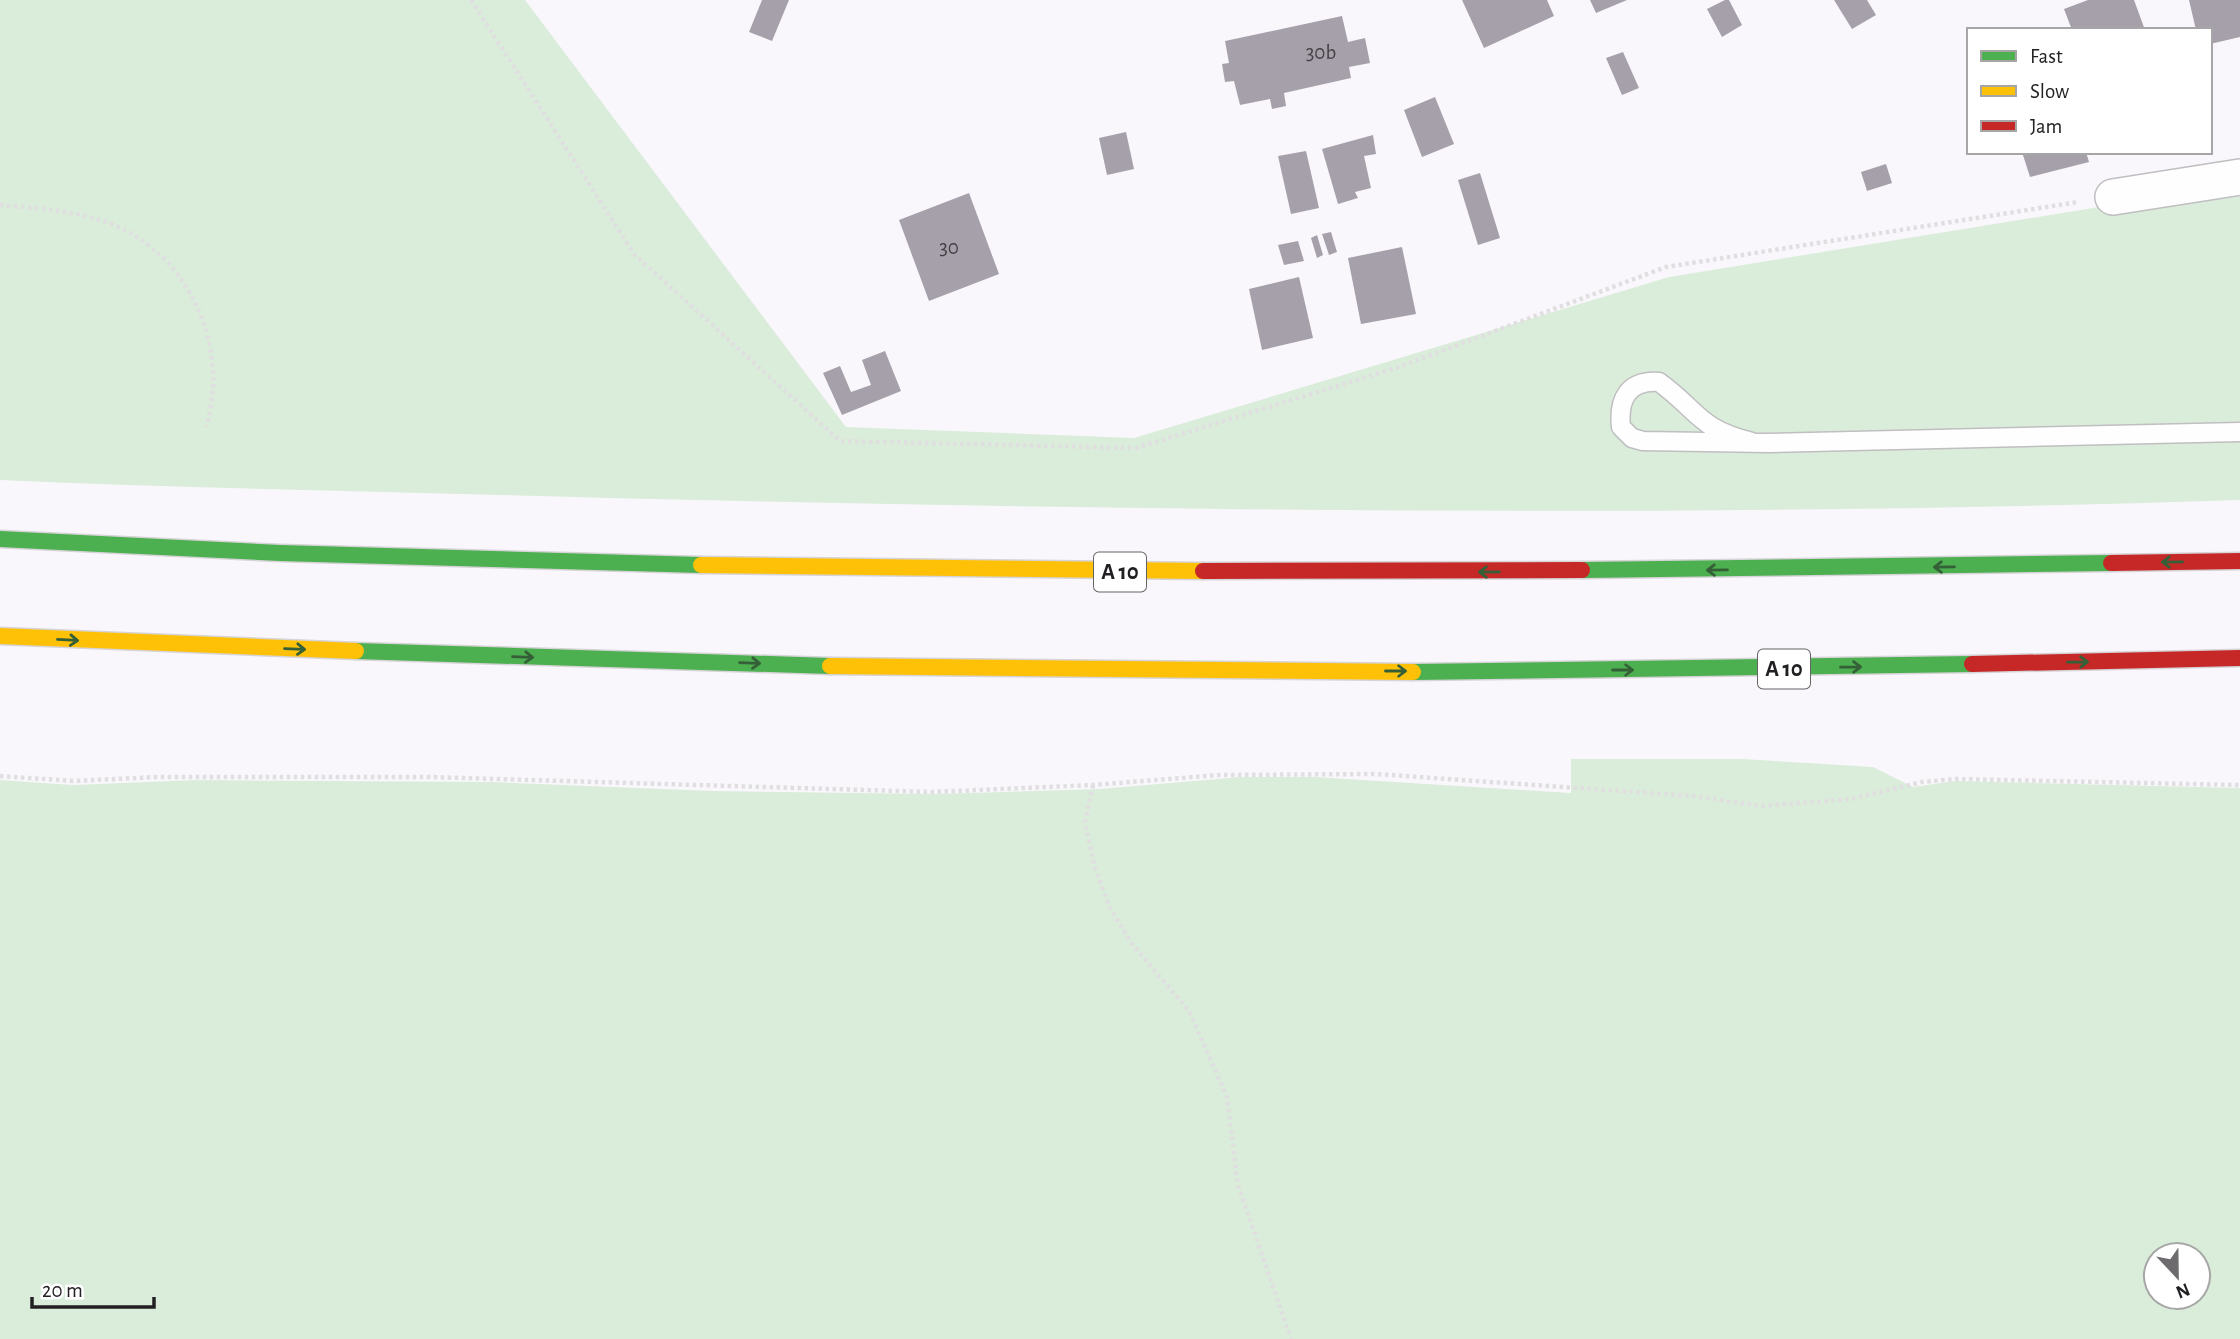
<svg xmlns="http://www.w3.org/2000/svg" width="2240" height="1339" font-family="'Alegreya Sans',sans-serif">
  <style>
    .green { fill: #daedda; fill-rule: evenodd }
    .building { fill: #a6a0aa }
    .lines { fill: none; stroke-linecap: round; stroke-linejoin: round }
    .lane-casing { stroke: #c0bec1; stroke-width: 21 }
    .street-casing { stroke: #c0bec1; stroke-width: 38 }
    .fast-casing { stroke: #d6d4d7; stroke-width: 19 }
    .slow-casing { stroke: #d6d4d7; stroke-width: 19 }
    .jam-casing { stroke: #d6d4d7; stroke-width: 19 }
    .path { stroke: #e0dfe0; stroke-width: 4.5; stroke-dasharray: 3.5 3.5; stroke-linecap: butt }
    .lane { stroke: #fefeff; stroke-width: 18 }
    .street { stroke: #fefeff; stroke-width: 35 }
    .fast { stroke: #4caf50; stroke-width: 16 }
    .slow { stroke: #ffc107; stroke-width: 16 }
    .jam { stroke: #c62828; stroke-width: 16 }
    .oneway { stroke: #356037 }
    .labels { text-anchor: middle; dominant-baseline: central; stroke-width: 7; stroke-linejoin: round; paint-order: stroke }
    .number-label { font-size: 21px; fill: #434045 }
    .shield { fill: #fff; stroke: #646365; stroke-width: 2 }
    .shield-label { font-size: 23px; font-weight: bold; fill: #222023 }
  </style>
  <rect width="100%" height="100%" fill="#faf7fc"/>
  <g class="green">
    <path d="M 0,0 L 525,0 L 846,427 L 1134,438 L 1669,277 L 2240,184 L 2240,500 C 1696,518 1152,511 608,498 C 405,492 202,489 0,480 Z"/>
    <path d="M 1571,759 L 1743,759 L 1873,767 L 1913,787 L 1955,781 L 2240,788 L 2240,1339 L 0,1339 L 0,780 L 73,785 L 195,780 L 492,782 L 713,791 L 936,794 L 1099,789 L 1241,777 L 1315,777 L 1571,793 ZM 2156,1255 L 2198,1255 L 2198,1297 L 2156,1297 Z"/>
  </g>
  <g class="building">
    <path d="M 762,0 L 789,0 L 772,41 L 749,32 Z"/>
    <path d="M 1462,0 L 1547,0 L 1554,16 L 1484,48 Z"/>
    <path d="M 1590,0 L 1627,0 L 1596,13 Z"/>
    <path d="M 1725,0 L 1729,0 L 1742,25 L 1722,37 L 1707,9 Z"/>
    <path d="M 1834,0 L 1867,0 L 1876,15 L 1852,29 Z"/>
    <path d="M 2088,0 L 2134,0 L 2145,30 L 2072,30 L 2064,9 Z"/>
    <path d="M 2189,0 L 2240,0 L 2240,37 L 2210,44 L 2210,30 L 2196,30 Z"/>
    <path d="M 1342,16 L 1348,42 L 1365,38 L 1370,63 L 1349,67 L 1351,78 L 1284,93 L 1286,106 L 1272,109 L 1270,99 L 1240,105 L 1234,81 L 1225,82 L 1222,64 L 1229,63 L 1225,41 Z"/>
    <path d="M 1623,52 L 1639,88 L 1622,95 L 1606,58 Z"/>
    <path d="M 1435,97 L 1454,144 L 1422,157 L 1404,110 Z"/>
    <path d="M 1126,132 L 1134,169 L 1107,175 L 1099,138 Z"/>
    <path d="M 1373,135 L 1376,154 L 1364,156 L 1371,188 L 1355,192 L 1358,198 L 1338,204 L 1322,149 Z"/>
    <path d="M 1306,151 L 1319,208 L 1291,214 L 1278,156 Z"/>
    <path d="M 2022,152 L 2086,152 L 2089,162 L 2030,177 Z"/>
    <path d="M 1886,164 L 1892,183 L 1867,191 L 1861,172 Z"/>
    <path d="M 1480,173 L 1500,238 L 1478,245 L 1458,180 Z"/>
    <path d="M 969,193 L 999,274 L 929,301 L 899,220 Z"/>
    <path d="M 1331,232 L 1337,252 L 1329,255 L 1322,234 Z"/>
    <path d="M 1317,235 L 1323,255 L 1317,258 L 1311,238 Z"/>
    <path d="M 1298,241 L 1304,261 L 1284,265 L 1278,245 Z"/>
    <path d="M 1402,247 L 1416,314 L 1361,324 L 1348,258 Z"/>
    <path d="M 1299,277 L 1313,338 L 1262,350 L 1249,289 Z"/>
    <path d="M 885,351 L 901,391 L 842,415 L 823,373 L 840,366 L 851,392 L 871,385 L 862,360 Z"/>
  </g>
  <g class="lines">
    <defs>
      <path id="lane" d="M 1752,442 C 1698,429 1699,411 1659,382 C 1628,380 1618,399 1621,427 L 1632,438 L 1643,441 L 1769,443 L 2240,432"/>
      <path id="street" d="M 2113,197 L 2240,177"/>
      <g id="fast">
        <path d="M 0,539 L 280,553 L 701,565"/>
        <path d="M 1582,570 L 2111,563"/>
        <path d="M 356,651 L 830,666"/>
        <path d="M 1413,672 L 1972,664"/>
      </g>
      <g id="slow">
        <path d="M 701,565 L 1203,571"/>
        <path d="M 0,636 L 356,651"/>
        <path d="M 830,666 L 1413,672"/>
      </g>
      <g id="jam">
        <path d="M 2111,563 L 2240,561"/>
        <path d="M 1203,571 L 1582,570"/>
        <path d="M 1972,664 L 2240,658"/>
      </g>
    </defs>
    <use href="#lane" class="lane-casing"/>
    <use href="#street" class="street-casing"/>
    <use href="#fast" class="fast-casing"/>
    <use href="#slow" class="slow-casing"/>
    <use href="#jam" class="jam-casing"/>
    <g class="path">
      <path d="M 471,0 L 634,254 L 840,441 L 1136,448 L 1399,367 L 1666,267 L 2078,202"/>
      <path d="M 0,205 C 34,208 68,210 100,220 C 172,241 217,316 213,390 C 212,402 209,414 207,427"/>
      <path d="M 0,776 L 73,781 L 158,777 L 430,777 L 932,792 L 1093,785 L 1219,775 L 1376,774 L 1693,796 L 1761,806 L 1851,799 L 1922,782 L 1956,779 L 2240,785"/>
      <path d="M 1093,785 L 1085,822 L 1095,868 L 1110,908 L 1132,944 L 1189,1011 L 1227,1097 L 1238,1185 L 1291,1339"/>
    </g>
    <use href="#lane" class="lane"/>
    <use href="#street" class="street"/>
    <use href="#fast" class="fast"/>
    <use href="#slow" class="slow"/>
    <use href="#jam" class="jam"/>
  </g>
  <defs><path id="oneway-shaft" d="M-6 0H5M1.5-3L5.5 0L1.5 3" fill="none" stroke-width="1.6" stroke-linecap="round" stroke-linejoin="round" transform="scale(1.75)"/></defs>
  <g class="oneway">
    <use href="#oneway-shaft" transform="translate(2172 562) rotate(179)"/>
    <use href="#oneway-shaft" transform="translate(1944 567) rotate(179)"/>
    <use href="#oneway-shaft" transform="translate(1717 570) rotate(179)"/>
    <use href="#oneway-shaft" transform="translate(1489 572) rotate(179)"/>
    <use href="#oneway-shaft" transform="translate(68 640) rotate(3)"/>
    <use href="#oneway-shaft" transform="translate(295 649) rotate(2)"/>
    <use href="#oneway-shaft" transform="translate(523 657) rotate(2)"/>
    <use href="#oneway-shaft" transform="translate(2078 662) rotate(-1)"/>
    <use href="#oneway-shaft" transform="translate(750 663) rotate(2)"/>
    <use href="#oneway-shaft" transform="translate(1851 667) rotate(-1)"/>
    <use href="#oneway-shaft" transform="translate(1623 670)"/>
    <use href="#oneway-shaft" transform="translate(1396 671)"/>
  </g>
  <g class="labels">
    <g class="number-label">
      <text x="1321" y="52">30b</text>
      <text x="949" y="247">30</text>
    </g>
    <g class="shield">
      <rect x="1094" y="552.5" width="52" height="39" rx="5"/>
      <rect x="1758" y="649.5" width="52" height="39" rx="5"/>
    </g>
    <g class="shield-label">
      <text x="1120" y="572">A 10</text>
      <text x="1784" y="669">A 10</text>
    </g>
  </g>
  <rect x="1967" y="28" width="245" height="126" fill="#ffffff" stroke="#a7a6a7" stroke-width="2"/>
  <rect x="1981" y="51" width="35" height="10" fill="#4caf50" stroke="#a7a6a7" stroke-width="2"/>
  <text x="2030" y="63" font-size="21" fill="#222023">Fast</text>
  <rect x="1981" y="86" width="35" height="10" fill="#ffc107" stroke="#a7a6a7" stroke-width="2"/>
  <text x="2030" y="98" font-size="21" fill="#222023">Slow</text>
  <rect x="1981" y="121" width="35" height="10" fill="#c62828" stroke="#a7a6a7" stroke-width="2"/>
  <text x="2030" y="133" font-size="21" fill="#222023">Jam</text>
  <g transform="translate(2177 1276) rotate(158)"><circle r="33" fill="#ffffff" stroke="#a7a6a7" stroke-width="2"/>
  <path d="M0-5L12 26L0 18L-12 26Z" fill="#6e6b6f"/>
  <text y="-10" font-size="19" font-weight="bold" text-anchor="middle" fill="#222023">N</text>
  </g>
  <path d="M32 1297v10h122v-10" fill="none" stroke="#222023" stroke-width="3.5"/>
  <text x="42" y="1297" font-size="21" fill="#222023" stroke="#ffffff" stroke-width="5" paint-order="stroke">20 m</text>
</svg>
